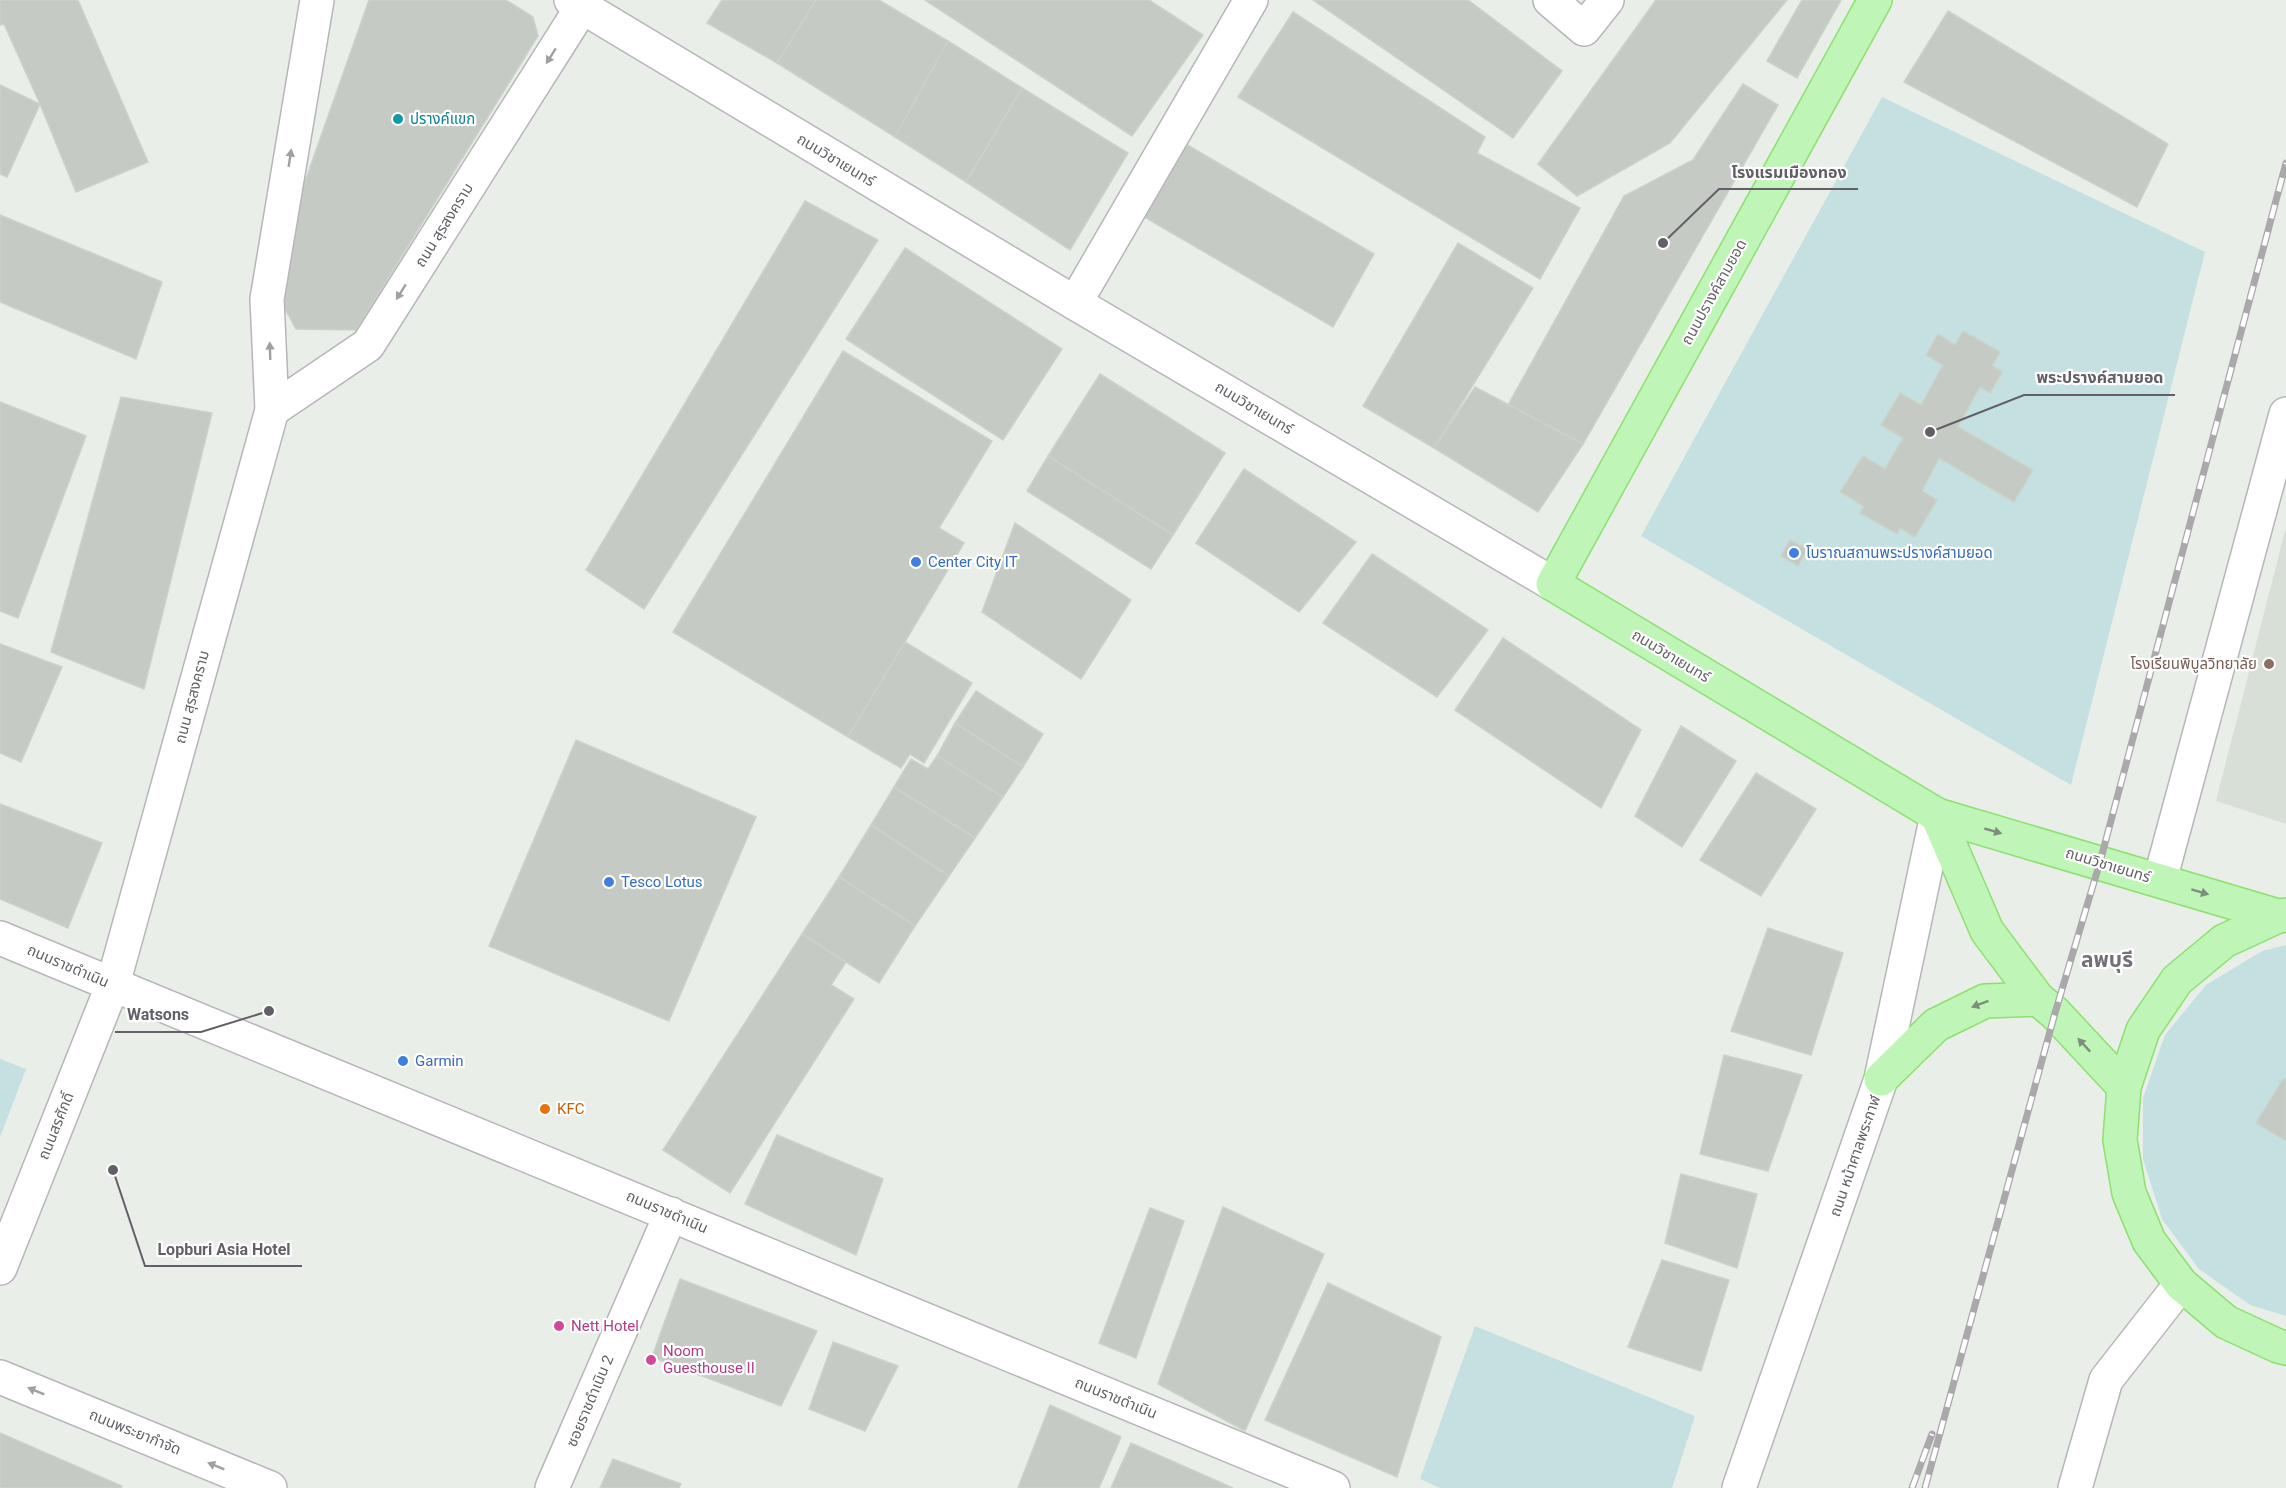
<svg xmlns="http://www.w3.org/2000/svg" width="2286" height="1488" font-family="Roboto,'Noto Sans Thai',sans-serif">
  <style>
    .education { fill: #d8dfd6 }
    .green { fill: #c5e0e1 }
    .building { fill: #c5cbc4; stroke: #cad3c7; stroke-width: 1.5 }
    .lines { fill: none; stroke-linecap: round; stroke-linejoin: round }
    .minor-casing { stroke: #b8b5ba; stroke-width: 36 }
    .major-casing { stroke: #8de070; stroke-width: 36 }
    .minor { stroke: #fff; stroke-width: 33 }
    .major { stroke: #bff5b7; stroke-width: 33 }
    .rail-casing { stroke: #aaa8ab; stroke-width: 7 }
    .rail { stroke: #fff; stroke-width: 4.5; stroke-dasharray: 14; stroke-linecap: butt }
    .oneway { fill: #a19fa3 }
    .oneway2 { fill: #7f8c7e }
    .culture-dot { fill: #0f9aa8; stroke: #fff; stroke-width: 2 }
    .shop-dot { fill: #3f7fe0; stroke: #fff; stroke-width: 2 }
    .education-dot { fill: #8d6e63; stroke: #fff; stroke-width: 2 }
    .food-dot { fill: #e8710a; stroke: #fff; stroke-width: 2 }
    .hotel-dot { fill: #d1479c; stroke: #fff; stroke-width: 2 }
    .labels { text-anchor: middle; dominant-baseline: central; stroke-width: 4.5; stroke-linejoin: round; paint-order: stroke }
    .culture-label { font-size: 15px; fill: #0d838f; stroke: #fff; text-anchor: start }
    .street-label { font-size: 15px; fill: #635f66; stroke: #fff }
    .shop-label { font-size: 15px; fill: #366cbe; stroke: #fff; text-anchor: start }
    .education-label { font-size: 15px; fill: #785e54; stroke: #fff; text-anchor: end }
    .food-label { font-size: 15px; fill: #c56008; stroke: #fff; text-anchor: start }
    .hotel-label { font-size: 15px; fill: #b23c85; stroke: #fff; text-anchor: start }
    .district-label { font-size: 21px; font-weight: bold; fill: #747078; stroke: #fff }
    .leader { fill: none; stroke: #635f66; stroke-width: 2 }
    .callout-dot { fill: #635f66; stroke: #fff; stroke-width: 2 }
    .callout-label { font-size: 16px; text-anchor: middle; font-weight: bold; fill: #635f66; stroke: #fff; stroke-width: 4.5; stroke-linejoin: round; paint-order: stroke }
  </style>
  <rect width="100%" height="100%" fill="#e9efe8"/>
  <path class="education" d="M 2286,527 L 2286,824 L 2216,801 Z"/>
  <g class="green">
    <path d="M 1882,97 L 2205,252 L 2071,785 L 1641,536 Z"/>
    <path d="M 2286,945 L 2286,1316 L 2250,1305 L 2199,1269 L 2162,1219 L 2143,1159 L 2143,1098 L 2165,1035 L 2206,985 L 2262,951 Z"/>
    <path d="M 0,1059 L 26,1069 L 0,1137 Z"/>
    <path d="M 1475,1326 L 1695,1416 L 1672,1488 L 1440,1488 L 1420,1479 Z"/>
  </g>
  <g class="building">
    <path d="M 0,0 L 78,0 L 148,162 L 76,192 L 40,104 L 4,24 L 0,25 Z"/>
    <path d="M 369,0 L 506,0 L 533,17 L 538,36 L 356,330 L 296,329 L 270,281 Z"/>
    <path d="M 722,0 L 816,0 L 777,63 L 707,23 Z"/>
    <path d="M 816,0 L 879,0 L 948,41 L 895,137 L 777,63 Z"/>
    <path d="M 925,0 L 1149,0 L 1203,35 L 1132,136 Z"/>
    <path d="M 1313,0 L 1468,0 L 1562,71 L 1513,138 Z"/>
    <path d="M 1656,0 L 1787,0 L 1670,143 L 1577,196 L 1538,164 Z"/>
    <path d="M 1802,0 L 1841,0 L 1797,78 L 1767,61 Z"/>
    <path d="M 1948,11 L 2168,144 L 2137,207 L 1904,82 Z"/>
    <path d="M 1293,12 L 1485,137 L 1477,153 L 1580,208 L 1540,279 L 1238,97 Z"/>
    <path d="M 948,41 L 1022,88 L 966,182 L 895,137 Z"/>
    <path d="M 1743,84 L 1778,105 L 1583,444 L 1508,405 L 1624,196 L 1693,160 Z"/>
    <path d="M 0,85 L 40,104 L 7,177 L 0,174 Z"/>
    <path d="M 1022,88 L 1128,153 L 1070,250 L 966,182 Z"/>
    <path d="M 1184,143 L 1374,254 L 1333,327 L 1141,215 Z"/>
    <path d="M 805,201 L 878,240 L 644,609 L 586,570 Z"/>
    <path d="M 0,215 L 162,282 L 136,359 L 0,302 Z"/>
    <path d="M 1458,243 L 1533,288 L 1434,448 L 1363,406 Z"/>
    <path d="M 905,248 L 1062,349 L 1003,440 L 846,339 Z"/>
    <path d="M 1963,331 L 2000,352 L 1992,366 L 2002,372 L 1990,393 L 1980,387 L 1958,427 L 2033,470 L 2014,502 L 1939,458 L 1922,491 L 1937,500 L 1915,537 L 1900,528 L 1897,534 L 1860,513 L 1864,506 L 1840,492 L 1863,456 L 1885,469 L 1903,438 L 1881,425 L 1900,393 L 1921,405 L 1943,365 L 1926,355 L 1938,334 L 1955,345 Z"/>
    <path d="M 843,351 L 992,441 L 939,528 L 964,543 L 848,737 L 673,632 Z"/>
    <path d="M 1100,374 L 1225,453 L 1173,535 L 1048,456 Z"/>
    <path d="M 1475,387 L 1583,444 L 1538,512 L 1434,448 Z"/>
    <path d="M 121,397 L 212,413 L 144,689 L 51,652 Z"/>
    <path d="M 0,402 L 86,436 L 18,618 L 0,611 Z"/>
    <path d="M 1048,456 L 1173,535 L 1151,569 L 1027,491 Z"/>
    <path d="M 1244,469 L 1356,542 L 1299,612 L 1196,543 Z"/>
    <path d="M 1015,523 L 1131,600 L 1081,679 L 982,612 Z"/>
    <path d="M 1790,540 L 1808,549 L 1798,566 L 1781,556 Z"/>
    <path d="M 1372,554 L 1488,630 L 1437,697 L 1323,623 Z"/>
    <path d="M 1503,638 L 1641,730 L 1601,808 L 1455,710 Z"/>
    <path d="M 905,642 L 972,683 L 924,763 L 910,754 L 901,768 L 848,737 Z"/>
    <path d="M 0,644 L 62,667 L 21,762 L 0,753 Z"/>
    <path d="M 976,691 L 1043,734 L 1023,767 L 955,723 Z"/>
    <path d="M 955,723 L 1023,767 L 1003,797 L 937,756 Z"/>
    <path d="M 1681,726 L 1736,761 L 1682,847 L 1635,816 Z"/>
    <path d="M 576,740 L 756,817 L 669,1021 L 489,946 Z"/>
    <path d="M 937,756 L 1003,797 L 975,838 L 894,787 L 911,759 L 928,769 Z"/>
    <path d="M 1756,773 L 1816,809 L 1761,896 L 1700,860 Z"/>
    <path d="M 894,787 L 975,838 L 949,876 L 871,825 Z"/>
    <path d="M 0,804 L 102,843 L 68,928 L 0,899 Z"/>
    <path d="M 871,825 L 949,876 L 915,926 L 839,877 Z"/>
    <path d="M 839,877 L 915,926 L 879,983 L 802,934 Z"/>
    <path d="M 1768,928 L 1843,953 L 1811,1055 L 1731,1031 Z"/>
    <path d="M 802,934 L 846,962 L 831,985 L 854,999 L 730,1193 L 663,1150 Z"/>
    <path d="M 1724,1055 L 1802,1075 L 1768,1171 L 1700,1154 Z"/>
    <path d="M 2283,1079 L 2286,1081 L 2286,1141 L 2256,1123 Z"/>
    <path d="M 777,1135 L 883,1179 L 856,1255 L 745,1204 Z"/>
    <path d="M 1681,1174 L 1757,1194 L 1737,1268 L 1665,1243 Z"/>
    <path d="M 1223,1207 L 1324,1254 L 1245,1431 L 1158,1384 Z"/>
    <path d="M 1150,1208 L 1184,1221 L 1136,1358 L 1099,1343 Z"/>
    <path d="M 1662,1260 L 1729,1280 L 1701,1371 L 1628,1347 Z"/>
    <path d="M 680,1279 L 817,1331 L 781,1406 L 652,1357 Z"/>
    <path d="M 1328,1283 L 1441,1337 L 1397,1477 L 1265,1420 Z"/>
    <path d="M 833,1342 L 898,1366 L 865,1431 L 809,1409 Z"/>
    <path d="M 1050,1405 L 1121,1437 L 1099,1488 L 1018,1488 Z"/>
    <path d="M 0,1433 L 122,1486 L 121,1488 L 0,1488 Z"/>
    <path d="M 1131,1443 L 1233,1488 L 1111,1488 Z"/>
    <path d="M 613,1459 L 681,1484 L 679,1488 L 600,1488 Z"/>
  </g>
  <g class="lines">
    <defs>
      <g id="minor">
        <path d="M 571,0 L 1075,303 L 1553,584"/>
        <path d="M 1550,0 L 1584,29 L 1607,0"/>
        <path d="M 1075,303 L 1251,0"/>
        <path d="M 272,410 L 368,345 L 582,7"/>
        <path d="M 2160,880 L 2286,414"/>
        <path d="M 0,938 L 1333,1488"/>
        <path d="M 0,1268 L 113,984 L 272,410 L 267,299 L 317,0"/>
        <path d="M 0,1377 L 270,1488"/>
        <path d="M 552,1488 L 671,1214"/>
        <path d="M 1739,1488 L 1881,1079 L 1937,815"/>
        <path d="M 2075,1488 L 2106,1380 L 2181,1284"/>
      </g>
      <g id="major">
        <path d="M 1875,0 L 1553,584 L 1937,815 L 2278,916"/>
        <path d="M 1937,815 L 1987,931 L 2038,999 L 2055,1013 L 2124,1087"/>
        <path d="M 2286,915 L 2278,916 L 2224,941 L 2177,980 L 2143,1030 L 2124,1087 L 2120,1140 L 2129,1193 L 2149,1241 L 2181,1284 L 2226,1322 L 2278,1346 L 2286,1348"/>
        <path d="M 1881,1079 L 1936,1025 L 1985,1001 L 2038,999"/>
      </g>
    </defs>
    <use href="#minor" class="minor-casing"/>
    <use href="#major" class="major-casing"/>
    <use href="#minor" class="minor"/>
    <use href="#major" class="major"/>
    <defs>
      <g id="rail">
        <path d="M 1912,1488 L 1932,1434"/>
        <path d="M 1925,1488 L 2055,1013 L 2100,862 L 2286,163"/>
      </g>
    </defs>
    <use href="#rail" class="rail-casing"/>
    <use href="#rail" class="rail"/>
  </g>
  <defs><path id="oneway-solid" d="M-6-.8H1V-3.2L6.5 0L1 3.2V.8H-6Z" transform="scale(1.5)"/></defs>
  <g class="oneway">
    <use href="#oneway-solid" transform="translate(551 56) rotate(122)"/>
    <use href="#oneway-solid" transform="translate(290 158) rotate(-81)"/>
    <use href="#oneway-solid" transform="translate(401 292) rotate(122)"/>
    <use href="#oneway-solid" transform="translate(270 351) rotate(-92)"/>
    <use href="#oneway-solid" transform="translate(36 1391) rotate(-158)"/>
    <use href="#oneway-solid" transform="translate(216 1466) rotate(-158)"/>
  </g>
  <g class="oneway2">
    <use href="#oneway-solid" transform="translate(1993 831) rotate(16)"/>
    <use href="#oneway-solid" transform="translate(2200 892) rotate(17)"/>
    <use href="#oneway-solid" transform="translate(1980 1004) rotate(159)"/>
    <use href="#oneway-solid" transform="translate(2084 1045) rotate(-133)"/>
  </g>
  <circle class="culture-dot" cx="398" cy="119" r="6"/>
  <g class="shop-dot">
    <circle cx="1794" cy="553" r="6"/>
    <circle cx="916" cy="562" r="6"/>
    <circle cx="609" cy="882" r="6"/>
    <circle cx="403" cy="1061" r="6"/>
  </g>
  <circle class="education-dot" cx="2269" cy="664" r="6"/>
  <circle class="food-dot" cx="545" cy="1109" r="6"/>
  <g class="hotel-dot">
    <circle cx="559" cy="1326" r="6"/>
    <circle cx="651" cy="1360" r="6"/>
  </g>
  <g class="labels">
    <g class="culture-label">
      <text x="410" y="119">ปรางค์แขก</text>
    </g>
    <g class="street-label">
      <text transform="translate(836 160) rotate(31)">ถนนวิชาเยนทร์</text>
      <text transform="translate(444 225) rotate(-58)">ถนน สุรสงคราม</text>
      <text transform="translate(1714 292) rotate(-61)">ถนนปรางค์สามยอด</text>
      <text transform="translate(1254 408) rotate(31)">ถนนวิชาเยนทร์</text>
      <text transform="translate(1671 656) rotate(31)">ถนนวิชาเยนทร์</text>
      <text transform="translate(192 697) rotate(-75)">ถนน สุรสงคราม</text>
      <text transform="translate(2108 865) rotate(17)">ถนนวิชาเยนทร์</text>
      <text transform="translate(68 966) rotate(23)">ถนนราชดำเนิน</text>
      <text transform="translate(56 1126) rotate(-68)">ถนนสรศักดิ์</text>
      <text transform="translate(1855 1156) rotate(-71)">ถนน หน้าศาลพระกาฬ</text>
      <text transform="translate(667 1212) rotate(23)">ถนนราชดำเนิน</text>
      <text transform="translate(1116 1398) rotate(22)">ถนนราชดำเนิน</text>
      <text transform="translate(590 1401) rotate(-67)">ซอยราชดำเนิน 2</text>
      <text transform="translate(135 1432) rotate(22)">ถนนพระยากำจัด</text>
    </g>
    <g class="shop-label">
      <text x="1806" y="553">โบราณสถานพระปรางค์สามยอด</text>
      <text x="928" y="562">Center City IT</text>
      <text x="621" y="882">Tesco Lotus</text>
      <text x="415" y="1061">Garmin</text>
    </g>
    <g class="education-label">
      <text x="2257" y="664">โรงเรียนพิบูลวิทยาลัย</text>
    </g>
    <g class="food-label">
      <text x="557" y="1109">KFC</text>
    </g>
    <g class="hotel-label">
      <text x="571" y="1326">Nett Hotel</text>
      <text x="663" y="1351">Noom<tspan x="663" dy="17">Guesthouse II</tspan></text>
    </g>
    <g class="district-label">
      <text x="2107" y="960">ลพบุรี</text>
    </g>
  </g>
  <path class="leader" d="M1663 243L1719 189H1858M1930 432L2024 395H2175M269 1011L201 1032H115M113 1170L145 1266H302"/>
  <g class="callout-dot">
    <circle cx="1663" cy="243" r="6"/>
    <circle cx="1930" cy="432" r="6"/>
    <circle cx="269" cy="1011" r="6"/>
    <circle cx="113" cy="1170" r="6"/>
  </g>
  <g class="callout-label">
    <text x="1789" y="178">โรงแรมเมืองทอง</text>
    <text x="2100" y="383">พระปรางค์สามยอด</text>
    <text x="158" y="1020">Watsons</text>
    <text x="224" y="1255">Lopburi Asia Hotel</text>
  </g>
</svg>
